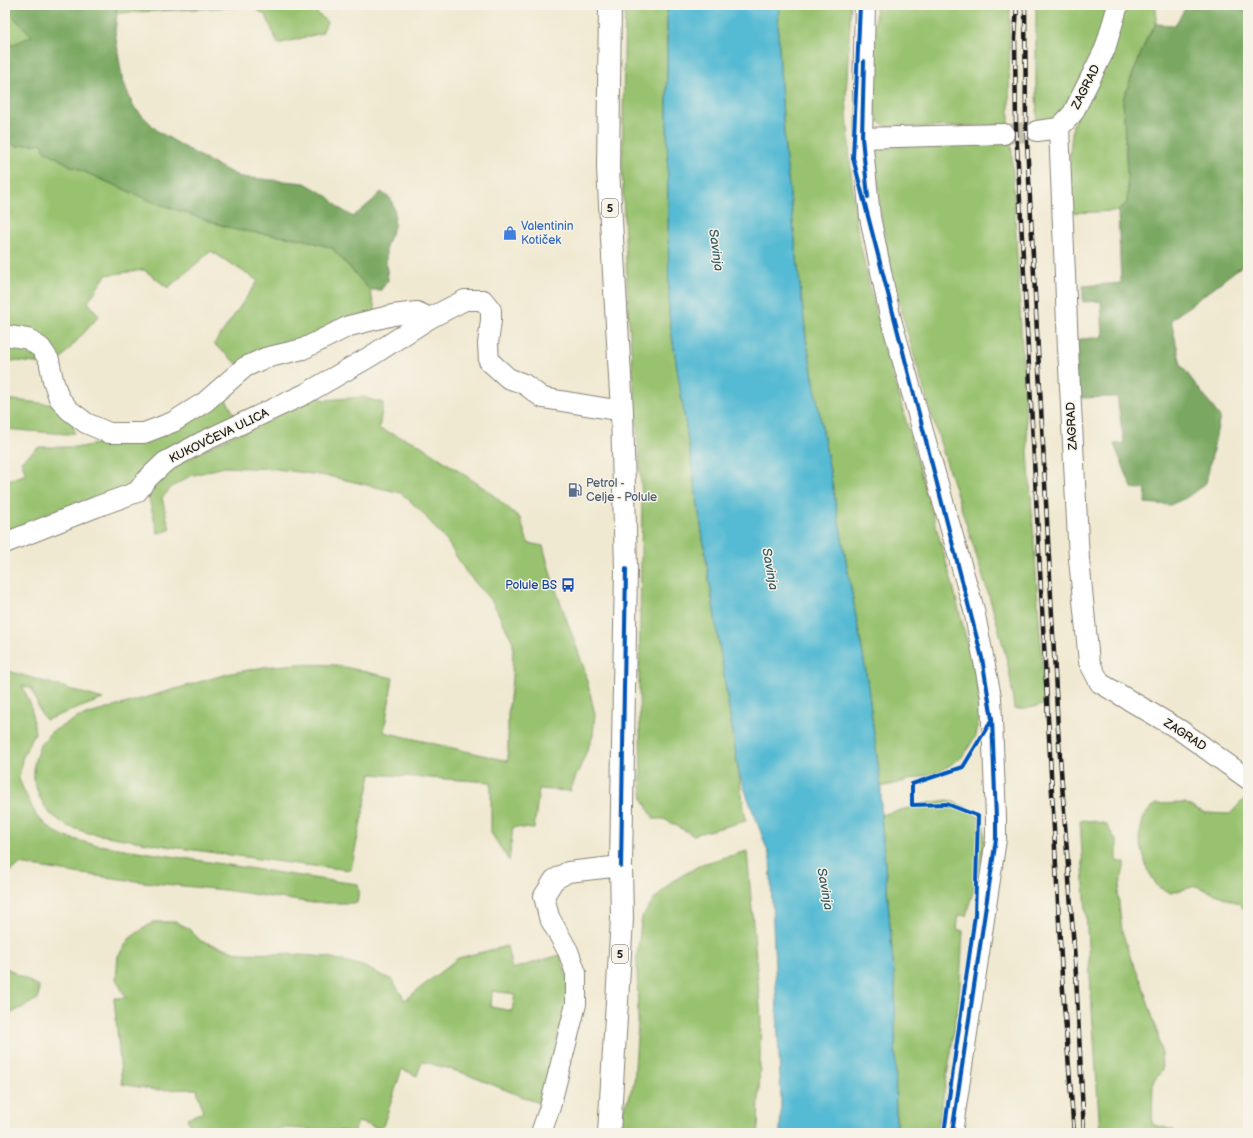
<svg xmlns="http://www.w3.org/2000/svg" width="1253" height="1138" font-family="'Balsamiq Sans',sans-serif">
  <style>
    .green { fill: #99c26f; stroke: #5a6f46; fill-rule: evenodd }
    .forest { fill: #7aa862; stroke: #4b623f }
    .water { fill: #55bad3; stroke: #386b78 }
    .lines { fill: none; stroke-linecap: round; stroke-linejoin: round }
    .minor-tunnel { stroke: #c6c0ad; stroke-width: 20; stroke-dasharray: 20 10; stroke-linecap: butt }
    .minor-casing { stroke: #868276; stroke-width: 22 }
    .major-casing { stroke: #868276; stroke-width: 24 }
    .minor { stroke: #fff; stroke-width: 20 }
    .major { stroke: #fff; stroke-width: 22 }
    .rail-casing { stroke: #1c1c1c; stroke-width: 4.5 }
    .rail { stroke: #f7f3e8; stroke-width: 3; stroke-dasharray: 9; stroke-linecap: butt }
    .cycleway-casing { stroke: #f7f3e8; stroke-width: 6 }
    .cycleway { stroke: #0057b8; stroke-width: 4 }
    .labels { text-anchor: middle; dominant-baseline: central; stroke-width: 3; stroke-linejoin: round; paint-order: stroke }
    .shield { fill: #f7f3e8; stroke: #5e5c59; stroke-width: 1 }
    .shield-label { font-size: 11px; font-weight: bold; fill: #1c1c1c }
    .street-label { font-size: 12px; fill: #1c1c1c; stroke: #f7f3e8 }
    .shop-label { font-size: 12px; fill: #366cbe; stroke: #f7f3e8; text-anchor: start }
    .service-label { font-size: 12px; fill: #4e5e75; stroke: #f7f3e8; text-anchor: start }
    .transit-label { font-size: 12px; fill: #164399; stroke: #f7f3e8; text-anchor: end }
    .water-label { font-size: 13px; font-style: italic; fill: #335b65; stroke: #f7f3e8 }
  </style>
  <rect width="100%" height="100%" fill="#f7f3e8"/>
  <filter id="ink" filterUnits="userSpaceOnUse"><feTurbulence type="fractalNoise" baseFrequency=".025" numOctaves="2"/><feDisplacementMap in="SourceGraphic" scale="8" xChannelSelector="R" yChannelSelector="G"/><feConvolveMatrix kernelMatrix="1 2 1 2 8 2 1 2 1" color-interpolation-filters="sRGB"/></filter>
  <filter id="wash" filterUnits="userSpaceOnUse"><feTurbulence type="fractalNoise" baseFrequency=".012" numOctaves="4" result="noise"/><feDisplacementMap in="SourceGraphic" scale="16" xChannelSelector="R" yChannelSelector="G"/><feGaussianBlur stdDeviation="0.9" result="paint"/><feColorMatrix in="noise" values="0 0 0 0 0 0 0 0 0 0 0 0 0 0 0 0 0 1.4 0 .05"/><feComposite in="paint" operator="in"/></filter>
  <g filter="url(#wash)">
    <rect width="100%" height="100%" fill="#f0e9d1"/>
    <g class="green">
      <path d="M 115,5 L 315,5 L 312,8 L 327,22 L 322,33 L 278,44 L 266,16 L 252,6 L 117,13 Z"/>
      <path d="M 625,5 L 667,5 L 667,103 L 669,316 L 746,821 L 693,835 L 664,819 L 654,819 L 643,800 L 641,784 L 639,684 L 642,497 L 628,308 L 622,172 Z"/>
      <path d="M 779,5 L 851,5 L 846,95 L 850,161 L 857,228 L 868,280 L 886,351 L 953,586 L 978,687 L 979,720 L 976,736 L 962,757 L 940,772 L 881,787 L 866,672 L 806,338 L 785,151 L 778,33 Z"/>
      <path d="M 876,5 L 1010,5 L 1009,125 L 890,128 L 879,122 L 874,110 L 873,52 Z"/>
      <path d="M 1036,5 L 1112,5 L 1105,33 L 1062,116 L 1037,126 L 1036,90 Z"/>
      <path d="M 1124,5 L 1156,5 L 1156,24 L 1147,38 L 1123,99 L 1128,191 L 1127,203 L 1118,211 L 1068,213 L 1068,171 L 1073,125 Z"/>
      <path d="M 5,14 L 12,15 L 32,36 L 5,48 Z"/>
      <path d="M 1011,138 L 1025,406 L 1044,693 L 1047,704 L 1025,709 L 1014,709 C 1012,690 1010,671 1005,653 C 996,616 984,581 973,545 C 950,474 927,403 907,331 C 891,273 876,214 877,153 L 885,146 Z"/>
      <path d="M 5,142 L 17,146 L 42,143 L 44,150 L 71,166 L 153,202 L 236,230 L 302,239 L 332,248 L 370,290 L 376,313 L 237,364 L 214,344 L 258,281 L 211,251 L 168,288 L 144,270 L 106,275 L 88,302 L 99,316 L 56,364 L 11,332 L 5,318 Z"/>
      <path d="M 5,338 L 24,343 L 45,364 L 5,360 Z"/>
      <path d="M 318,394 L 323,400 L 362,397 L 383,403 L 379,429 L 417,443 L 487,490 L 520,518 L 528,543 L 543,546 L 553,582 L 584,668 L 595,714 L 593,736 L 570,791 L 539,789 L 534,829 L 513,827 L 509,861 L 491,833 L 491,782 L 371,774 L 351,870 L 296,864 L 172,847 L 88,833 L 67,826 L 48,812 L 39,796 L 34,781 L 34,763 L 40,745 L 51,732 L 79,717 L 227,674 L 264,667 L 298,664 L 336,665 L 393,678 L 384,732 L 508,761 L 508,714 L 512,679 L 513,642 L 493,603 L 466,572 L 448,543 L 421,511 L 401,493 L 333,477 L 277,469 L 224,467 L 190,476 L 172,487 L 162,498 L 170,530 L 158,533 L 147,492 L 173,465 Z"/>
      <path d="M 225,398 L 236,417 L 130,489 L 5,538 L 5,481 L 26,474 L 21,461 L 39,447 L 82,447 L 96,444 Z"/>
      <path d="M 5,399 L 56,405 L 71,417 L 75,433 L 66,434 L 5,429 Z"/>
      <path d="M 5,670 L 103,699 L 46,720 L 41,714 L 32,689 L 22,685 L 31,706 L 35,733 L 31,739 L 22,759 L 19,779 L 25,793 L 37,817 L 52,830 L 66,837 L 92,844 L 326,880 L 358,884 L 359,892 L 357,903 L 313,903 L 224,890 L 143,882 L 82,874 L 20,864 L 5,875 Z"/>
      <path d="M 1248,795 L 1248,915 L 1240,904 L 1196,886 L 1171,893 L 1158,887 L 1147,869 L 1139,837 L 1144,816 L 1155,804 L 1185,803 L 1205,813 L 1230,814 Z"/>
      <path d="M 948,800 C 960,805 977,811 983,824 C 990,841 971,897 966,916 L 959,915 L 957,929 L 963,931 L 959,1001 L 951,1052 L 937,1133 L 896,1133 L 895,987 L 881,815 L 929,803 Z"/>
      <path d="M 1080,820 L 1092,821 L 1106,824 L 1117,842 L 1117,861 L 1125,863 L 1118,894 L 1122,931 L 1131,959 L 1141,981 L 1157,1031 L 1161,1051 L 1162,1071 L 1153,1082 L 1152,1124 L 1173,1130 L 1176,1133 L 1100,1133 Z"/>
      <path d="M 747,851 L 761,1018 L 758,1133 L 620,1133 L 622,1113 L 634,1083 L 638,1021 L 637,955 L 642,917 L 654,900 L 671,882 L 702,864 Z"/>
      <path d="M 153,922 L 176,922 L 188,928 L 201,941 L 240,953 L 286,954 L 328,957 L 362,966 L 392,980 L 405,1000 L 458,958 L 507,946 L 512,969 L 560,955 L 568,979 L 566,1004 L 541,1104 L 463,1073 L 422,1061 L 417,1076 L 402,1069 L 382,1129 L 358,1122 L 354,1133 L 350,1133 L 346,1131 L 282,1128 L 267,1133 L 192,1133 L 187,1118 L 203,1112 L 197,1089 L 156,1090 L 122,1084 L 114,998 L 126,998 L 116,979 L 118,956 L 130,938 ZM 492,991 L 515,994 L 512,1011 L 491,1007 Z"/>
      <path d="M 5,967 L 39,987 L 38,999 L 8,1015 L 5,1015 Z"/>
    </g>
    <g class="forest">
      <path d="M 5,5 L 115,5 L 117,13 L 115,32 L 122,78 L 133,106 L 159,132 L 203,158 L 240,177 L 305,183 L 329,197 L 339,208 L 353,217 L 371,202 L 381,192 L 391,199 L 395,212 L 394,227 L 386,246 L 386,261 L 388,280 L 381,290 L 370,290 L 332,248 L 302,239 L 236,230 L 153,202 L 71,166 L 44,150 L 42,143 L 17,146 L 5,142 L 5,48 L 32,36 L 12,15 L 5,14 Z"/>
      <path d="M 1187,5 L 1248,5 L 1248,262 L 1247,262 L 1171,320 L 1181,365 L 1220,417 L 1206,483 L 1186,498 L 1170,505 L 1145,503 L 1146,490 L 1132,488 L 1114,444 L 1124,443 L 1117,397 L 1077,398 L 1073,340 L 1103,337 L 1101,301 L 1083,302 L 1083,286 L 1121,283 L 1118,211 L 1127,203 L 1128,191 L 1123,99 L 1147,38 L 1156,24 L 1175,25 Z"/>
    </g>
    <path class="water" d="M 667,5 L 779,5 L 778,33 L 785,151 L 806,338 L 866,672 L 881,787 L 881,815 L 895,987 L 896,1133 L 780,1133 L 781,1101 L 770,857 L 739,774 L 669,316 L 667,103 Z"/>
  </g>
  <g filter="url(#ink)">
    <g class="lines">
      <path class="minor-tunnel" d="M 1004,134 L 1037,131"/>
      <defs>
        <g id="minor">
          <path d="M 865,5 L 862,138 L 870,217 L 890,316 L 974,610 L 991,697 L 996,818 L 996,839 L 952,1133"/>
          <path d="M 1118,5 L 1105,49 L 1073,113 L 1059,128 L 1068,348 L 1079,559 L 1089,662 L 1100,683 L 1180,730 L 1248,779"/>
          <path d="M 1037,131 L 1059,128"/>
          <path d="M 862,138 L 1004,134"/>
          <path d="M 5,335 L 28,339 L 41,348 L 49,360 L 53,380 L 59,398 L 69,410 L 86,423 L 109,433 L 144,433 L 173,422 L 205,402 L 245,367 L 265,358 L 303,349 L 349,326 L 393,315 L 417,312 L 430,318"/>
          <path d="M 5,543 L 96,507 L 137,492 L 148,478 L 165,462 L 202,442 L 305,394 L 371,356 L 430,318 L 465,300 L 483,300 L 491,310 L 491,320 L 488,344 L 489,361 L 508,378 L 524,384 L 543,398 L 622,411"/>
          <path d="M 541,1133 L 550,1107 L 576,1004 L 576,973 L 568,951 L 549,917 L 544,896 L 554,880 L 568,872 L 621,866"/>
        </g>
        <path id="major" d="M 609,1133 L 622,919 L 621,866 L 626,569 L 622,411 L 608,169 L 610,5"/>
      </defs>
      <use href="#minor" class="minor-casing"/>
      <use href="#major" class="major-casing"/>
      <use href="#minor" class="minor"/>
      <use href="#major" class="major"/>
      <defs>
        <g id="rail">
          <path d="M 1017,5 L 1015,39 L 1016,127 L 1062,977 L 1074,1133"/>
          <path d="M 1025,5 L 1026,123 L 1058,729 L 1076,975 L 1084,1133"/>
        </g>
      </defs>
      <use href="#rail" class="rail-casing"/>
      <use href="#rail" class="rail"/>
      <defs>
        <g id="cycleway">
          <path d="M 860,5 L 853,158 L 982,658 L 992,719 L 963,767 L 912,784 L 912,805 L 947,804 L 978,816 L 975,915 L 944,1133"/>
          <path d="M 864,61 L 862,138 L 868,197"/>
          <path d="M 621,866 L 626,569"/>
          <path d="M 952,1133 L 996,839 L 996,818 L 992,719"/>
        </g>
      </defs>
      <use href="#cycleway" class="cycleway-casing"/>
      <use href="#cycleway" class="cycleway"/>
    </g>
  </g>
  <defs>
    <symbol id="shop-bare" viewBox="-9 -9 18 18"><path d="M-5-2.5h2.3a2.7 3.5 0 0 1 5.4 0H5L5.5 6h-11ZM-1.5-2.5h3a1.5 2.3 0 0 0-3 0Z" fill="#3f7fe0" stroke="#f7f3e8" stroke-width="2.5" paint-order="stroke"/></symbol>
    <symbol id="fuel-bare" viewBox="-9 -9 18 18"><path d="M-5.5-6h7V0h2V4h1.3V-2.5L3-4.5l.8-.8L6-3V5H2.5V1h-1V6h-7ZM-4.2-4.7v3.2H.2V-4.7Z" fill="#5c6f8a" stroke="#f7f3e8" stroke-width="2.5" paint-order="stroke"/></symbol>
    <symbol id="bus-bare" viewBox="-9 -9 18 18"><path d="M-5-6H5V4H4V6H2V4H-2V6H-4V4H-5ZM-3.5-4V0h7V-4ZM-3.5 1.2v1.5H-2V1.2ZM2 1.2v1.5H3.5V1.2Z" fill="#1a4fb4" stroke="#f7f3e8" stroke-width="2.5" paint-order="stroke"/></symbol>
  </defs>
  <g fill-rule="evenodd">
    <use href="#shop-bare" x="500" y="223" width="20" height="20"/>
    <use href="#fuel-bare" x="565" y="480" width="20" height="20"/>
    <use href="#bus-bare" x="558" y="575" width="20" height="20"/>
  </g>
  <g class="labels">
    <g class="shield">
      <rect x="602" y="199" width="16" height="18" rx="3"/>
      <rect x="612" y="945" width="16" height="18" rx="3"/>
    </g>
    <g class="shield-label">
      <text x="610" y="208">5</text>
      <text x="620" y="954">5</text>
    </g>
    <g class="street-label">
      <text transform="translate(1086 87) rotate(-63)">ZAGRAD</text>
      <text transform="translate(1072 426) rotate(-93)">ZAGRAD</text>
      <text transform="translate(219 436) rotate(-26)">KUKOVČEVA ULICA</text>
      <text transform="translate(1185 735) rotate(33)">ZAGRAD</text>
    </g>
    <g class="shop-label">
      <text x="521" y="226">Valentinin<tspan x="521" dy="14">Kotiček</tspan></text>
    </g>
    <g class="service-label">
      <text x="586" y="483">Petrol -<tspan x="586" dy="14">Celje - Polule</tspan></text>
    </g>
    <g class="transit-label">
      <text x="557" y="585">Polule BS</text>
    </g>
    <g class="water-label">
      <text transform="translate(716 250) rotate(82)">Savinja</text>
      <text transform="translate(770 569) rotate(80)">Savinja</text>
      <text transform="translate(825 889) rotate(80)">Savinja</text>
    </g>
  </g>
  <rect width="1253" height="1138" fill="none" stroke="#f7f3e8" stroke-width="20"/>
</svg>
